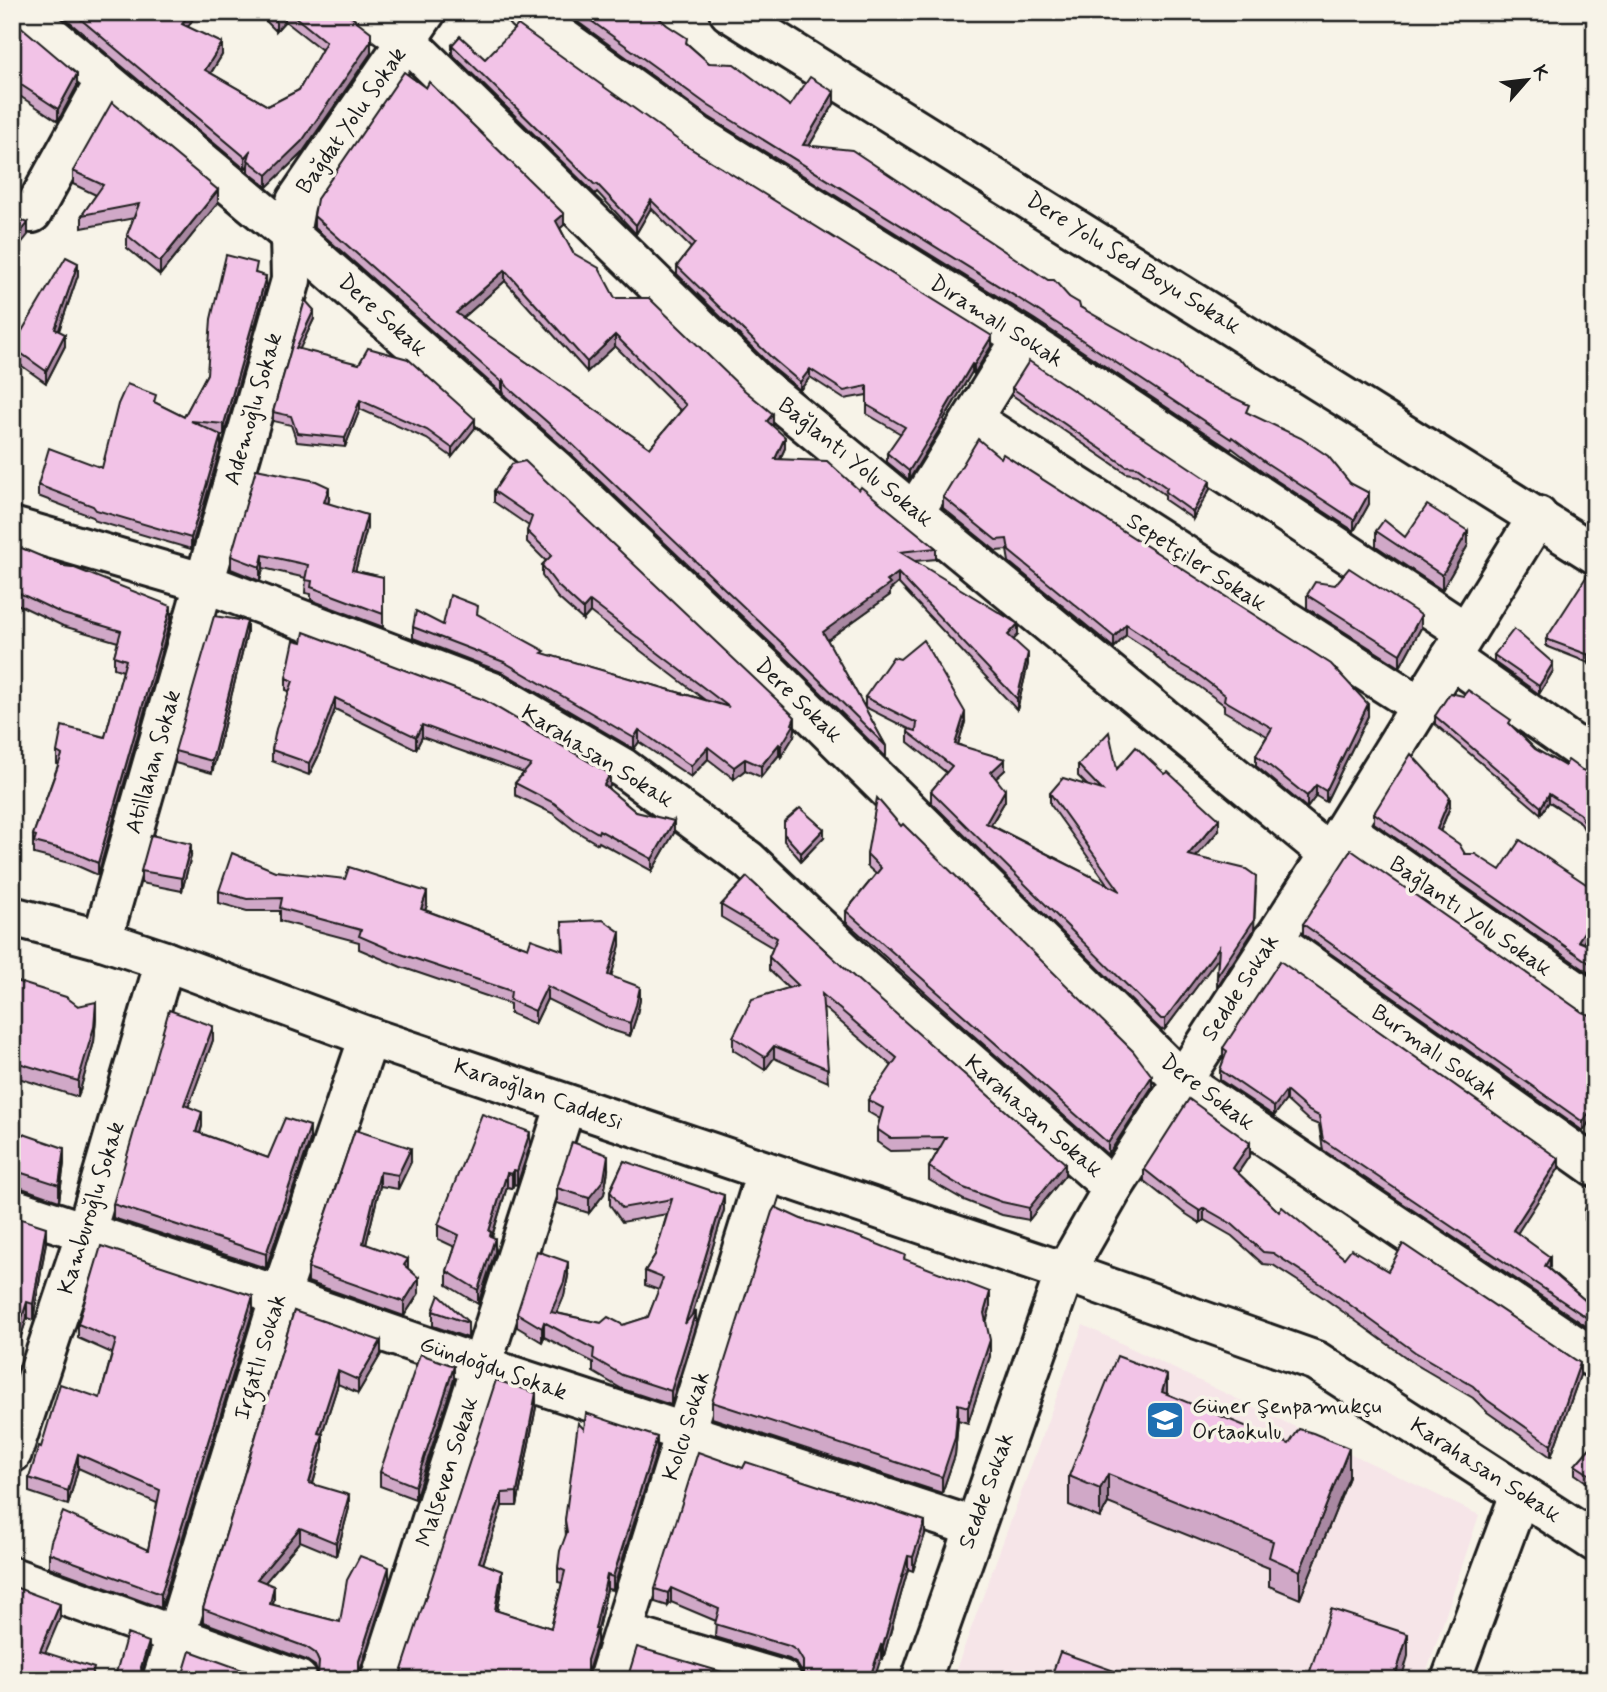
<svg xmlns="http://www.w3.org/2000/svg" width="1607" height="1692" font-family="Mynerve,sans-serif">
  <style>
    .built { fill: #f6e5e8 }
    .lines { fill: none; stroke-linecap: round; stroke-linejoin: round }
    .minor-casing { stroke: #1c1c1c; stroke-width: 44 }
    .minor { stroke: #f7f3e8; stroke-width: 38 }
    .wall { fill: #d0a8c7; stroke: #1c1c1c; stroke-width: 2; fill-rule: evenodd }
    .shaded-wall { fill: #a988a2; stroke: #1c1c1c; stroke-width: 2 }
    .building { fill: #f2c3e7; stroke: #1c1c1c; stroke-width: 2; fill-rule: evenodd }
    .labels { text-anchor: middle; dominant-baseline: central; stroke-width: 7; stroke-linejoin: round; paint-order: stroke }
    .street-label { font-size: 23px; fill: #1c1c1c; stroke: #f7f3e8 }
    .poi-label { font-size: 23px; fill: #1c1c1c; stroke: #f7f3e8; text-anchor: start }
  </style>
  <rect width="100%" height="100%" fill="#f7f3e8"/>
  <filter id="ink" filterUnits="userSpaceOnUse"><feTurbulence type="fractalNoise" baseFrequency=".0143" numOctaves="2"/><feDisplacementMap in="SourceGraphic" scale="14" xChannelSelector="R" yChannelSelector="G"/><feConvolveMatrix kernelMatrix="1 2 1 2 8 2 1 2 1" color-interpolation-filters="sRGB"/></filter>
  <g filter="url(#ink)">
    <path class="built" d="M 1083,1325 L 1479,1515 L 1424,1680 L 952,1680 Z"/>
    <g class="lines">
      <defs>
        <g id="minor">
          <path d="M 23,12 L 290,235 L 556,470 L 769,672 L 1181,1080 L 1595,1359"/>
          <path d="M 367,12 L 407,41 L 758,384 L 1329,854"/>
          <path d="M 526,12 L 697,135 L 1022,338 L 1466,632"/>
          <path d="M 729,12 L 1595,554"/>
          <path d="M 32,213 L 105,81"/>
          <path d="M 972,419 L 1420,706"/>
          <path d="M 915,511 L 1022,338"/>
          <path d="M 12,527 L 205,583 L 493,692 L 623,768 L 748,860 L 857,963 L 1113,1188"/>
          <path d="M 1450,658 L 1595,760"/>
          <path d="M 1345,829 L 1595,1004"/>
          <path d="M 12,916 L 102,940 L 165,961 L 369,1037 L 1065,1272 L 1316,1361 L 1595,1542"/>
          <path d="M 1273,939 L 1595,1167"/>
          <path d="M 102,940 L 291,280 L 290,235 L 296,201 L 426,12"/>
          <path d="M 12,1208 L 280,1296 L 482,1366 L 974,1527"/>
          <path d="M 12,1453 L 86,1232 L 165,961"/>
          <path d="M 12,1577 L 298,1680"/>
          <path d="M 623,1633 L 782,1680"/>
          <path d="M 162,1680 L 280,1296 L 369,1037"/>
          <path d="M 380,1680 L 566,1104"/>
          <path d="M 608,1680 L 766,1172"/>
          <path d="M 921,1680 L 1065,1272 L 1113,1188 L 1329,854 L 1538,516"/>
          <path d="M 1451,1680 L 1520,1494"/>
        </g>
      </defs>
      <use href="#minor" class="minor-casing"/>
      <use href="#minor" class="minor"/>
    </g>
    <g class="wall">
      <path d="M 57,12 L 197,12 L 188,27 L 222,55 L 211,73 L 268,106 L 299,90 L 322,50 L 285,21 L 276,31 L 257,12 L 345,12 L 371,53 L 302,153 L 267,187 L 248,172 L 248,165 L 245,169 Z"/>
      <path d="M 564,12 L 652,12 L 709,63 L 790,106 L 834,104 L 809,146 L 1069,297 L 1080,307 L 1249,414 L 1350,483 L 1369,504 L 1354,531 L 1265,473 L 1232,448 L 1231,450 L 1034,319 L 709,117 Z"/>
      <path d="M 12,19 L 77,86 L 58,121 L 15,93 L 12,96 Z"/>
      <path d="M 452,45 L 685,145 L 992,345 L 974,374 L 972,372 L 944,419 L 944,422 L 909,480 L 887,462 L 887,453 L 901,434 L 867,414 L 867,395 L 844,399 L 810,377 L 800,390 L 773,368 L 677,274 L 677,266 L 691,248 L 651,208 L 636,234 L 597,192 L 595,194 L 452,54 Z"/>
      <path d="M 73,171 L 218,203 L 160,275 L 127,248 L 127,235 L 134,218 L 82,228 L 82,215 L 96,195 L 73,184 Z"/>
      <path d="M 314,216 L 564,225 L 560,228 L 573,253 L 615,298 L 773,425 L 772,426 L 785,448 L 780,459 L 859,490 L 936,548 L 936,559 L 915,561 L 1018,635 L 1013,640 L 1028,664 L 1017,710 L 898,583 L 890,590 L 890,595 L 827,640 L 886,746 L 886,757 L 784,656 L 571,454 L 505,396 L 503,391 L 502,393 L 314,227 ZM 505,281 L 587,372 L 615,346 L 681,411 L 650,448 L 463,318 Z"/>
      <path d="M 257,274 L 266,287 L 224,435 L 220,435 L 221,447 L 191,549 L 96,521 L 93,517 L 38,496 L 38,485 L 102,468 L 156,403 L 184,417 L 207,374 Z"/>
      <path d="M 78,275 L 59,331 L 65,346 L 46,383 L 15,361 L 15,349 Z"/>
      <path d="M 305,300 L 314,319 L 299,349 L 475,428 L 452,457 L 427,439 L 360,409 L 345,447 L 297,442 L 291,425 L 273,421 L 273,412 Z"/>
      <path d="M 1012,388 L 1210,489 L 1193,519 L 1165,500 L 1165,495 L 1137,475 L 1126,473 L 1012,395 Z"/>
      <path d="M 1001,458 L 1368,716 L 1326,802 L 1316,796 L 1307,808 L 1256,766 L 1256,755 L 1267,736 L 1224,711 L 1224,705 L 1196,684 L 1170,670 L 1149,650 L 1126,635 L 1114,648 L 1009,562 L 1007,550 L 996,551 L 943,508 L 943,497 Z"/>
      <path d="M 512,464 L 795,729 L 794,736 L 781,757 L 779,755 L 761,777 L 745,770 L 734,779 L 708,759 L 691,777 L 639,742 L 634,749 L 504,673 L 413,638 L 413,627 L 443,625 L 478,615 L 545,654 L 705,700 L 590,612 L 583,620 L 557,597 L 542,576 L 542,565 L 546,561 L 527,542 L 527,531 L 529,526 L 494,502 L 494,491 Z"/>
      <path d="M 329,500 L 328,504 L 367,528 L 355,571 L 383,577 L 383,627 L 311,600 L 311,594 L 305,593 L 306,578 L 263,568 L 260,581 L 231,569 L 231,556 Z"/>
      <path d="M 1376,531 L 1405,537 L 1468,545 L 1442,590 L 1376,546 Z"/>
      <path d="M 12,544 L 171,618 L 98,875 L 73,864 L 34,854 L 34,848 L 33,847 L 33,835 L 58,765 L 57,764 L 57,752 L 105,737 L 123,671 L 114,668 L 114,656 L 118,642 L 63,626 L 13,602 Z"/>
      <path d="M 1307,595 L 1421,628 L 1400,667 L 1307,608 Z"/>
      <path d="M 1591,612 L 1595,614 L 1595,655 L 1589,663 L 1546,646 L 1546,639 Z"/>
      <path d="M 247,633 L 212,773 L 175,763 L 175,751 Z"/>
      <path d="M 1494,655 L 1553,671 L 1539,694 L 1494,662 Z"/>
      <path d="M 286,678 L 610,786 L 608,789 L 636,812 L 674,833 L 652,871 L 599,842 L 598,844 L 574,830 L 554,814 L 515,795 L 515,783 L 524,773 L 422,737 L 416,749 L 335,709 L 318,757 L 309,775 L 272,761 L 272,750 L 289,691 L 286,690 Z"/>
      <path d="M 865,697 L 965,722 L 958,744 L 1005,770 L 996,778 L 1005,801 L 991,825 L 1108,885 L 1050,804 L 1050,793 L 1088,786 L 1078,776 L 1078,765 L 1117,769 L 1219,830 L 1196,857 L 1254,930 L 1217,987 L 1218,958 L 1165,1029 L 1161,1030 L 931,802 L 931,791 L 947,773 L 908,742 L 908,732 L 909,729 L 865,707 Z"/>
      <path d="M 1595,709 L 1595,733 L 1588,729 L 1588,721 Z"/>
      <path d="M 1435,716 L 1511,726 L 1535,749 L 1565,766 L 1595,774 L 1595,849 L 1580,822 L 1549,802 L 1541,814 L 1435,724 Z"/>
      <path d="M 1450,807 L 1440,832 L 1465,854 L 1500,870 L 1595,890 L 1595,924 L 1583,943 L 1595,948 L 1595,977 L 1374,823 L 1374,813 Z"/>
      <path d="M 784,822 L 824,837 L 801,861 L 784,841 Z"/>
      <path d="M 901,826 L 1152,1087 L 1108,1155 L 846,922 L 846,911 L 876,874 L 867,866 L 867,854 Z"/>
      <path d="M 191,856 L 182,891 L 141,883 L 141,871 Z"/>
      <path d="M 275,871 L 427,905 L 425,910 L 528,948 L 563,951 L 562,922 L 620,945 L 611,976 L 640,1000 L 636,1018 L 630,1036 L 608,1029 L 547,999 L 535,1024 L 510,1013 L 510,1004 L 401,967 L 359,949 L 359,942 L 280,921 L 280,911 L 247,911 L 219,903 L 219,891 Z"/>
      <path d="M 747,877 L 1065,1175 L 1029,1220 L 1002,1215 L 964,1200 L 929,1180 L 929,1167 L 939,1150 L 890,1151 L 877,1142 L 877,1129 L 880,1119 L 868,1112 L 868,1100 L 892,1066 L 823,1007 L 828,1082 L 774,1058 L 765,1070 L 733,1050 L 733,1037 L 788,988 L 769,970 L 769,957 L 773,948 L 721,917 L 721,905 Z"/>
      <path d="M 1303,924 L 1592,1016 L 1595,1016 L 1595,1113 L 1583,1131 L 1303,934 Z"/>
      <path d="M 12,980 L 78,1006 L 96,1017 L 94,1042 L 78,1097 L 12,1076 Z"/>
      <path d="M 213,1040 L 188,1107 L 202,1126 L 200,1133 L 268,1158 L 310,1140 L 266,1268 L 113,1218 L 113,1204 Z"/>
      <path d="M 1223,1048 L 1559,1168 L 1517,1233 L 1550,1267 L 1549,1269 L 1587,1302 L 1595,1292 L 1595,1332 L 1323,1150 L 1319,1125 L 1309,1121 L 1286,1100 L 1274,1116 L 1220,1080 L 1220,1070 L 1224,1059 L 1223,1058 Z"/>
      <path d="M 12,1130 L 64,1163 L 59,1201 L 19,1187 L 12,1187 Z"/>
      <path d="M 355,1130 L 411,1162 L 398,1189 L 380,1186 L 366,1244 L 408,1269 L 419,1293 L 404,1316 L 308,1282 L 308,1268 Z"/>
      <path d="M 530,1146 L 517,1185 L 514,1184 L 512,1188 L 507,1187 L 492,1237 L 495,1252 L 478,1304 L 447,1285 L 447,1271 L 455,1247 L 438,1239 L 438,1225 Z"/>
      <path d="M 1250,1155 L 1238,1173 L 1279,1212 L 1344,1258 L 1388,1271 L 1580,1375 L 1551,1457 L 1487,1412 L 1473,1398 L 1415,1364 L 1324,1298 L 1273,1265 L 1263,1264 L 1232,1236 L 1204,1220 L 1200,1223 L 1183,1212 L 1144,1181 L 1144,1169 Z"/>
      <path d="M 624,1161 L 724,1210 L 692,1315 L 696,1324 L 671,1405 L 622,1389 L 593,1372 L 593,1362 L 544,1337 L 542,1342 L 517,1327 L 517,1313 L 568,1276 L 564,1296 L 557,1313 L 601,1323 L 623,1325 L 648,1317 L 659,1290 L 645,1285 L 645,1271 L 655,1255 L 667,1214 L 622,1222 L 610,1205 L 610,1191 Z"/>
      <path d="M 608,1170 L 604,1194 L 589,1213 L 557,1203 L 557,1188 Z"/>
      <path d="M 1595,1179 L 1595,1227 L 1585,1220 L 1585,1210 Z"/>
      <path d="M 12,1216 L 46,1242 L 33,1320 L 27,1318 L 12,1363 Z"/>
      <path d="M 801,1219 L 905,1260 L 990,1308 L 986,1323 L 990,1356 L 968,1423 L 958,1420 L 955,1455 L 942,1493 L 712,1418 L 712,1402 Z"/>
      <path d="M 253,1310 L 161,1608 L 49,1567 L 49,1553 L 148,1550 L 157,1503 L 78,1468 L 68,1505 L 29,1492 L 29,1478 L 41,1447 L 100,1398 L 112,1353 L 78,1338 L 78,1324 Z"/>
      <path d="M 294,1311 L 381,1354 L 358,1393 L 338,1384 L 322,1434 L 323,1448 L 313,1484 L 349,1508 L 336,1556 L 300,1541 L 265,1582 L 274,1599 L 273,1605 L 340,1622 L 389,1580 L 359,1673 L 318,1675 L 315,1666 L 306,1660 L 203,1622 L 203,1609 Z"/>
      <path d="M 433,1311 L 468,1322 L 468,1338 L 433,1326 Z"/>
      <path d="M 454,1379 L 415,1499 L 380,1486 L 380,1472 Z"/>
      <path d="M 1167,1394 L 1349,1477 L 1300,1599 L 1269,1586 L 1269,1568 L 1108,1503 L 1100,1518 L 1069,1505 L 1069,1476 Z"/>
      <path d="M 536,1407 L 517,1506 L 502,1506 L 483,1564 L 502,1584 L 497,1611 L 551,1628 L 562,1583 L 558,1582 L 558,1568 L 566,1537 L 565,1520 L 584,1429 L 657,1450 L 613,1590 L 607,1589 L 597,1633 L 597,1643 L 587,1673 L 401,1673 Z"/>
      <path d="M 1595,1442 L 1595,1488 L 1575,1474 L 1575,1465 Z"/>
      <path d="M 925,1534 L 913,1571 L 908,1569 L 883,1659 L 881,1658 L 803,1674 L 797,1664 L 789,1659 L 715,1637 L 716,1621 L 671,1602 L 668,1606 L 655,1602 L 655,1589 Z"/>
      <path d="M 149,1649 L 142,1672 L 142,1680 L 116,1680 L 116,1673 Z"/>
    </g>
    <g class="shaded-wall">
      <path d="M 190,12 L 197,12 L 182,36 L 182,24 Z"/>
      <path d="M 282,12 L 285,12 L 285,21 L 276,31 L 276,18 Z"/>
      <path d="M 371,41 L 371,53 L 302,153 L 267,187 L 267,175 Z"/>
      <path d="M 222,43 L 222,55 L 205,82 L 205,70 Z"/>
      <path d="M 77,74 L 77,86 L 58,121 L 58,109 Z"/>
      <path d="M 15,81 L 15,93 L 12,96 L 12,84 Z"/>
      <path d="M 834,92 L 834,104 L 803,156 L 803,145 Z"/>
      <path d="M 251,150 L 248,165 L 245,169 L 245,157 Z"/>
      <path d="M 218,190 L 218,203 L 160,275 L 160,262 Z"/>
      <path d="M 651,200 L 651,208 L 636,234 L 636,225 Z"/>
      <path d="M 564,214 L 564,225 L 556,232 L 556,221 Z"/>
      <path d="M 28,223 L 28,235 L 12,255 L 12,243 Z"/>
      <path d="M 78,263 L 78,275 L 55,341 L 55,329 Z"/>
      <path d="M 505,270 L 505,281 L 456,324 L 456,313 Z"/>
      <path d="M 266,276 L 266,287 L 224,435 L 224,424 Z"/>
      <path d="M 314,310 L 314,319 L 296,357 L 296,348 Z"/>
      <path d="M 65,334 L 65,346 L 46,383 L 46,371 Z"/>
      <path d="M 615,335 L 615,346 L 587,372 L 587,362 Z"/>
      <path d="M 992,336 L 992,345 L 974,374 L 974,365 Z"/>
      <path d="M 972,364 L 972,372 L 944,419 L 944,422 L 909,480 L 909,471 Z"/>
      <path d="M 810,369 L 810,377 L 800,390 L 800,382 Z"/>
      <path d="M 503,380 L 503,391 L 502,393 L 502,382 Z"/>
      <path d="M 360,400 L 360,409 L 345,447 L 345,438 Z"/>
      <path d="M 773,414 L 773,425 L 767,432 L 767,421 Z"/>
      <path d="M 475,419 L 475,428 L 452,457 L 452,448 Z"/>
      <path d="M 221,435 L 221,447 L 191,549 L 191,538 Z"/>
      <path d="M 785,437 L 785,448 L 775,470 L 775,459 Z"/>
      <path d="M 1210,481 L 1210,489 L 1193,519 L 1193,512 Z"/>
      <path d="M 329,487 L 329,500 L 324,516 L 324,502 Z"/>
      <path d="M 1369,493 L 1369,504 L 1354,531 L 1354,520 Z"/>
      <path d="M 367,515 L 367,528 L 352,583 L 352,570 Z"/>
      <path d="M 1468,531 L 1468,545 L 1442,590 L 1442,575 Z"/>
      <path d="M 263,555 L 263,568 L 260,581 L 260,567 Z"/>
      <path d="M 898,573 L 898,583 L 890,590 L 890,595 L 823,643 L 823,632 Z"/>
      <path d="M 590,601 L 590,612 L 583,620 L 583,609 Z"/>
      <path d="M 171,606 L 171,618 L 98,875 L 98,863 Z"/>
      <path d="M 1421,615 L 1421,628 L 1400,667 L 1400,654 Z"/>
      <path d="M 247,621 L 247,633 L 212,773 L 212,761 Z"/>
      <path d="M 1018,624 L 1018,635 L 1008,646 L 1008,635 Z"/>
      <path d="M 1126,624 L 1126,635 L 1114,648 L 1114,637 Z"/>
      <path d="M 1595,648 L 1595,655 L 1589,663 L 1589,655 Z"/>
      <path d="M 1028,653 L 1028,664 L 1017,710 L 1017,699 Z"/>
      <path d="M 1553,663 L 1553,671 L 1539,694 L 1539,686 Z"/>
      <path d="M 335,698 L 335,709 L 318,757 L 309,775 L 309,763 Z"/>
      <path d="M 1368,704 L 1368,716 L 1326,802 L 1326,791 Z"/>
      <path d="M 965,712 L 965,722 L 955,754 L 955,744 Z"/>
      <path d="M 795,717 L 795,729 L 794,736 L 781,757 L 781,746 Z"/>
      <path d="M 422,725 L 422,737 L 416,749 L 416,737 Z"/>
      <path d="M 639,730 L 639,742 L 634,749 L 634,738 Z"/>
      <path d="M 779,744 L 779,755 L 761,777 L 761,766 Z"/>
      <path d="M 708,747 L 708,759 L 691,777 L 691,766 Z"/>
      <path d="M 745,759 L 745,770 L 734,779 L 734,767 Z"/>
      <path d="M 1005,759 L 1005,770 L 991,783 L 991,772 Z"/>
      <path d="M 610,774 L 610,786 L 604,796 L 604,785 Z"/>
      <path d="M 1316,785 L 1316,796 L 1307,808 L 1307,796 Z"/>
      <path d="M 1005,790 L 1005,801 L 986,833 L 986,823 Z"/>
      <path d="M 1549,794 L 1549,802 L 1541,814 L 1541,807 Z"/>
      <path d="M 1450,797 L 1450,807 L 1437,839 L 1437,829 Z"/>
      <path d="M 1219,819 L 1219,830 L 1188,866 L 1188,855 Z"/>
      <path d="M 674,821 L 674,833 L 652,871 L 652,859 Z"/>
      <path d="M 824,829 L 824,837 L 801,861 L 801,853 Z"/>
      <path d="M 191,844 L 191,856 L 182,891 L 182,878 Z"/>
      <path d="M 1256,886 L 1254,930 L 1217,987 L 1217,976 Z"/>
      <path d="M 427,892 L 427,905 L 421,922 L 421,909 Z"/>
      <path d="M 1595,915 L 1595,924 L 1578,951 L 1578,941 Z"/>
      <path d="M 620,932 L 620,945 L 608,988 L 608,975 Z"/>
      <path d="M 1219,947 L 1219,957 L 1165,1029 L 1165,1019 Z"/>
      <path d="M 547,986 L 547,999 L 535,1024 L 535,1011 Z"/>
      <path d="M 640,987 L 640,1000 L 636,1018 L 630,1036 L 630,1023 Z"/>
      <path d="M 96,1002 L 96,1017 L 94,1042 L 78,1097 L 78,1081 Z"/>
      <path d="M 213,1026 L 213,1040 L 184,1119 L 184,1105 Z"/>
      <path d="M 774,1046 L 774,1058 L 765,1070 L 765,1057 Z"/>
      <path d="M 1152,1076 L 1152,1087 L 1108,1155 L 1108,1143 Z"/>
      <path d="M 1286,1091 L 1286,1100 L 1274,1116 L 1274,1107 Z"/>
      <path d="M 1595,1103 L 1595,1113 L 1583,1131 L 1583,1122 Z"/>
      <path d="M 202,1112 L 202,1126 L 196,1146 L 196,1132 Z"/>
      <path d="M 310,1126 L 310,1140 L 266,1268 L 266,1254 Z"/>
      <path d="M 530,1132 L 530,1146 L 517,1185 L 517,1171 Z"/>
      <path d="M 1250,1143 L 1250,1155 L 1233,1180 L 1233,1168 Z"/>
      <path d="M 64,1148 L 64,1163 L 59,1201 L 59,1185 Z"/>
      <path d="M 411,1148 L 411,1162 L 398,1189 L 398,1175 Z"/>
      <path d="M 608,1155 L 608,1170 L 604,1194 L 589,1213 L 589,1198 Z"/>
      <path d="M 1559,1159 L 1559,1168 L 1513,1240 L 1513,1230 Z"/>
      <path d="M 1065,1163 L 1065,1175 L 1029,1220 L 1029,1208 Z"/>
      <path d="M 514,1170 L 514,1184 L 512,1188 L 512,1174 Z"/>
      <path d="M 380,1172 L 380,1186 L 363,1257 L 363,1243 Z"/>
      <path d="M 507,1173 L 507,1187 L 491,1239 L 489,1231 Z"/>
      <path d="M 724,1195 L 724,1210 L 685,1338 L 685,1324 Z"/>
      <path d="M 1204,1208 L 1204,1220 L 1200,1223 L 1200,1211 Z"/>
      <path d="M 46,1227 L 46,1242 L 33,1320 L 33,1304 Z"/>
      <path d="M 495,1238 L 495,1252 L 478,1304 L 478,1290 Z"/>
      <path d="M 1550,1257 L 1550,1267 L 1545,1275 L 1545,1266 Z"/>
      <path d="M 408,1259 L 408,1273 L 404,1265 Z"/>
      <path d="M 568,1262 L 568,1276 L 564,1296 L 551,1326 L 551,1312 Z"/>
      <path d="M 419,1278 L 419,1293 L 404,1316 L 404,1302 Z"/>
      <path d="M 990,1292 L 990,1308 L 984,1330 L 984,1313 Z"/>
      <path d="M 253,1296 L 253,1310 L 161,1608 L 161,1594 Z"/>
      <path d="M 27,1302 L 27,1318 L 12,1363 L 12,1348 Z"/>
      <path d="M 696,1310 L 696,1324 L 671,1405 L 671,1391 Z"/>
      <path d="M 544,1322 L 544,1337 L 542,1342 L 542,1328 Z"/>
      <path d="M 990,1340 L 990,1356 L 968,1423 L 968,1407 Z"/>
      <path d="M 381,1341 L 381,1354 L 358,1393 L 358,1380 Z"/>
      <path d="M 1580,1363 L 1580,1375 L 1551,1457 L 1551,1445 Z"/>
      <path d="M 454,1366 L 454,1379 L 415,1499 L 415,1486 Z"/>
      <path d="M 338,1371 L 338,1384 L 318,1446 L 318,1433 Z"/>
      <path d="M 1167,1375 L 1167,1404 L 1162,1392 Z"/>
      <path d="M 536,1393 L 536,1407 L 517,1506 L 517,1492 Z"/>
      <path d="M 958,1404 L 958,1420 L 955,1455 L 942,1493 L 942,1477 Z"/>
      <path d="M 323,1434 L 323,1448 L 309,1497 L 309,1483 Z"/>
      <path d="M 657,1437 L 657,1450 L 613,1590 L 613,1577 Z"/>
      <path d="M 1349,1448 L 1349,1477 L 1300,1599 L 1300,1571 Z"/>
      <path d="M 78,1454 L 78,1468 L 68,1505 L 68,1491 Z"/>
      <path d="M 1108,1474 L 1108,1503 L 1100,1518 L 1100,1489 Z"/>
      <path d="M 502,1493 L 502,1506 L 479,1576 L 479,1562 Z"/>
      <path d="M 349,1495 L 349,1508 L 336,1556 L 336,1543 Z"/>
      <path d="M 925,1521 L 925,1534 L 913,1571 L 913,1557 Z"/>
      <path d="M 300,1528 L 300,1541 L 257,1592 L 257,1579 Z"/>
      <path d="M 908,1556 L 908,1569 L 883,1659 L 883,1646 Z"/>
      <path d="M 389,1567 L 389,1580 L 359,1674 L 359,1661 Z"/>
      <path d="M 502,1571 L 502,1584 L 495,1623 L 495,1610 Z"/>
      <path d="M 607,1575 L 607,1589 L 597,1633 L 597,1643 L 587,1674 L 587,1660 Z"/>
      <path d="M 274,1586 L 274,1599 L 270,1618 L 270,1604 Z"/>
      <path d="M 671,1588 L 671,1602 L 668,1606 L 668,1593 Z"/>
      <path d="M 60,1604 L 60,1618 L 40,1665 L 40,1651 Z"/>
      <path d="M 1408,1634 L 1408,1656 L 1401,1680 L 1394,1680 Z"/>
      <path d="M 149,1642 L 149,1649 L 141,1674 L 141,1667 Z"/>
      <path d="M 881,1645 L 881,1658 L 874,1680 L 869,1680 Z"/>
    </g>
    <g class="building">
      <path d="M 72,12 L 190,12 L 182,24 L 222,43 L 205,70 L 268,106 L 299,90 L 326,42 L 289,12 L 345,12 L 371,32 L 371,41 L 302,141 L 267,175 L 248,160 L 251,150 L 245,157 Z"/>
      <path d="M 270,12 L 282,12 L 276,18 Z"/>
      <path d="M 579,12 L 652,12 L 667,25 L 687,38 L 686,43 L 709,63 L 734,64 L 790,106 L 810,77 L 834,92 L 803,145 L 852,150 L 1048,280 L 1054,280 L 1069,297 L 1079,303 L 1080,307 L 1179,363 L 1189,376 L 1249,405 L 1246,412 L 1301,438 L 1328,456 L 1350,483 L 1369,493 L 1354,520 L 1265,462 L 1232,437 L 1231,439 L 1034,308 L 709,106 Z"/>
      <path d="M 12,19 L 77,74 L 58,109 L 15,81 L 12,84 Z"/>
      <path d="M 518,25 L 685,145 L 992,336 L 974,365 L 972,364 L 943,413 L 944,414 L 909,471 L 887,453 L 905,427 L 867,405 L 867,386 L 844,391 L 810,369 L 800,382 L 773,359 L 677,266 L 695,243 L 651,200 L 636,225 L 597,184 L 595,185 L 452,45 L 460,36 L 485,59 Z"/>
      <path d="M 404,72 L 426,88 L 429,82 L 564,214 L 556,221 L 573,253 L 599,268 L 615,298 L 649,298 L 743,389 L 773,414 L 767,421 L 785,437 L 775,459 L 827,461 L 859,490 L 861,487 L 936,548 L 900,552 L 1018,624 L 1008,635 L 1028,653 L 1017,699 L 898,573 L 887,581 L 890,584 L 823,632 L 886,746 L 784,645 L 571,443 L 505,385 L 507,386 L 503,380 L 502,382 L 314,216 L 317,199 ZM 505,270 L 587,362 L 615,335 L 686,405 L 650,448 L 456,313 Z"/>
      <path d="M 112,102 L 218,190 L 160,262 L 127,235 L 139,204 L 82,215 L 103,185 L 73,171 Z"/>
      <path d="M 12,211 L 21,220 L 28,223 L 12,243 Z"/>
      <path d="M 226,255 L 257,263 L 255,273 L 266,276 L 224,424 L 191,421 L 221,435 L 191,538 L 96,510 L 93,506 L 38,485 L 49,448 L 102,468 L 118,404 L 127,384 L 156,395 L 154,402 L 184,417 L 207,374 L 211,319 Z"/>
      <path d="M 66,257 L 78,263 L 55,329 L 65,334 L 46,371 L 15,349 L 19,336 Z"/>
      <path d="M 305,300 L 314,310 L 296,348 L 359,364 L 368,348 L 408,359 L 475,419 L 452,448 L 427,430 L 360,400 L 345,438 L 297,433 L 291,416 L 273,412 Z"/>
      <path d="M 1029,361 L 1210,481 L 1193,512 L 1165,492 L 1167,488 L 1137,467 L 1126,466 L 1012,388 Z"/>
      <path d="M 978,439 L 1001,458 L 1003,454 L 1331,664 L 1368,704 L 1326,791 L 1316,785 L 1307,796 L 1256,755 L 1272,728 L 1224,700 L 1225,695 L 1196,673 L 1170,658 L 1149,639 L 1126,624 L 1114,637 L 1009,551 L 1007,539 L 996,540 L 943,497 Z"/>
      <path d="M 525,461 L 795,717 L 792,724 L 794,725 L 781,746 L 779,744 L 761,766 L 745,759 L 734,767 L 708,747 L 691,766 L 639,730 L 634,738 L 504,662 L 413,627 L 416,611 L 443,625 L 450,595 L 478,606 L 477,614 L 545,651 L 542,653 L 729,707 L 590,601 L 583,609 L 557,585 L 542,565 L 552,555 L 527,531 L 532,517 L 494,491 L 512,464 Z"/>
      <path d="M 256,469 L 316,481 L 329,487 L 324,502 L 367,515 L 352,570 L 383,577 L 383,614 L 311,587 L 312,581 L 305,580 L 308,565 L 263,555 L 260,567 L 231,556 Z"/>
      <path d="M 1427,505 L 1468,531 L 1442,575 L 1376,531 L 1384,520 L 1405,537 Z"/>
      <path d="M 12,544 L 64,566 L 72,567 L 171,606 L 98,863 L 73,852 L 34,842 L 36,836 L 33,835 L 62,755 L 57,752 L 62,726 L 105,737 L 126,660 L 114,656 L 121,631 L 63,614 L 13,590 L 12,592 Z"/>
      <path d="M 1349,568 L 1421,615 L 1400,654 L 1307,595 L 1315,582 L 1335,585 Z"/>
      <path d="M 1592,568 L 1591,612 L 1595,614 L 1595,648 L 1589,655 L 1546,639 Z"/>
      <path d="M 214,616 L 247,621 L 212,761 L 175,751 Z"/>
      <path d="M 1514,629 L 1553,663 L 1539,686 L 1494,655 Z"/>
      <path d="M 304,632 L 484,700 L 610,774 L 604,785 L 636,812 L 674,821 L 652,859 L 599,830 L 598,833 L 574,819 L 554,803 L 515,783 L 531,765 L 422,725 L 416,737 L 335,698 L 318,746 L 309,763 L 272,750 L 276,729 L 293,681 L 286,678 L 294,640 L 302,642 Z"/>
      <path d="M 923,640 L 965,712 L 955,744 L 1005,759 L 991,772 L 1005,790 L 986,823 L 1120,891 L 1050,793 L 1063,778 L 1102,790 L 1078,765 L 1109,732 L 1117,769 L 1136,747 L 1165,774 L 1168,772 L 1219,819 L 1188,855 L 1246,869 L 1256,876 L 1254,920 L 1217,976 L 1219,947 L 1165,1019 L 1161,1019 L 931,791 L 952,766 L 908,732 L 909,729 L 916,731 L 917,723 L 865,697 L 893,657 L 900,659 Z"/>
      <path d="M 1468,690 L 1511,720 L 1509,723 L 1535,749 L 1565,766 L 1568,760 L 1582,770 L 1595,774 L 1595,841 L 1580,814 L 1549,794 L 1541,807 L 1435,716 L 1450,693 L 1463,696 Z"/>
      <path d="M 1594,709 L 1595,709 L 1595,726 L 1588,721 Z"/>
      <path d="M 1411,754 L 1450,797 L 1437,829 L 1459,844 L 1465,854 L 1475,854 L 1500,870 L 1520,840 L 1595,890 L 1595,915 L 1578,941 L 1595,948 L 1595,967 L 1374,813 Z"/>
      <path d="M 877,798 L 901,826 L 903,824 L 1133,1051 L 1152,1076 L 1108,1143 L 846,911 L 881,868 L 867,854 Z"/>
      <path d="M 800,808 L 824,829 L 801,853 L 784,834 L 784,822 Z"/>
      <path d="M 151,835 L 191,844 L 182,878 L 141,871 Z"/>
      <path d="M 1351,850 L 1582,1012 L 1592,1016 L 1595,1016 L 1595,1103 L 1583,1122 L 1303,924 Z"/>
      <path d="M 232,853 L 275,871 L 345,879 L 349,867 L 427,892 L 421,909 L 528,948 L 531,939 L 564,951 L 562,922 L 603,920 L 620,932 L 608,975 L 640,987 L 636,1005 L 630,1023 L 608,1016 L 547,986 L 535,1011 L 510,1000 L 511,991 L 401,954 L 359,936 L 361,930 L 280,908 L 282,898 L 247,899 L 219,891 Z"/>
      <path d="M 747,877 L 843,967 L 1065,1163 L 1029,1208 L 1002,1202 L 964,1188 L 929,1167 L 946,1137 L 890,1138 L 877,1129 L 883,1108 L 868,1100 L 897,1058 L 822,994 L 828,1069 L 774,1046 L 765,1057 L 733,1037 L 752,999 L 798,985 L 769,957 L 777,938 L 721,905 Z"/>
      <path d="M 1280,961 L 1559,1159 L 1513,1230 L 1550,1257 L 1545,1266 L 1587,1302 L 1595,1292 L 1595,1323 L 1323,1140 L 1319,1116 L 1309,1111 L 1286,1091 L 1274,1107 L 1220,1070 L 1227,1051 L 1223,1048 Z"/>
      <path d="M 12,980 L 66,997 L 78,1006 L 96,1002 L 94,1027 L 78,1081 L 12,1061 Z"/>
      <path d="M 169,1010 L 213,1026 L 184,1105 L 202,1112 L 196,1132 L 268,1158 L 285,1118 L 310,1126 L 266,1254 L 113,1204 Z"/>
      <path d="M 1189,1099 L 1250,1143 L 1233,1168 L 1279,1212 L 1282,1207 L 1344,1258 L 1351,1249 L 1388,1271 L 1403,1244 L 1580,1363 L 1551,1445 L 1487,1400 L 1473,1386 L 1415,1352 L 1324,1286 L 1273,1253 L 1263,1252 L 1232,1224 L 1204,1208 L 1200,1211 L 1183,1200 L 1144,1169 Z"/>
      <path d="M 482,1114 L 530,1132 L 517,1171 L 514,1170 L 512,1174 L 507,1173 L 489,1231 L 491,1232 L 490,1236 L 495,1238 L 478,1290 L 447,1271 L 459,1235 L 438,1225 Z"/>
      <path d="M 12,1130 L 64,1148 L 59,1185 L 19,1172 L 12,1171 Z"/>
      <path d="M 355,1130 L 411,1148 L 398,1175 L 380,1172 L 363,1243 L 408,1259 L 404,1265 L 419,1278 L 404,1302 L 308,1268 Z"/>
      <path d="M 572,1142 L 608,1155 L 604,1179 L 589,1198 L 557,1188 Z"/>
      <path d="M 624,1161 L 724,1195 L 685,1324 L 696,1310 L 671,1391 L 622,1375 L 593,1358 L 594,1349 L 544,1322 L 542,1328 L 517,1313 L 537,1251 L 568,1262 L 564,1282 L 551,1312 L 601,1323 L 608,1317 L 623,1325 L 648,1317 L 663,1278 L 645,1271 L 655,1255 L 672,1199 L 622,1208 L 610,1191 Z"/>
      <path d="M 1594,1179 L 1595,1179 L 1595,1217 L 1585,1210 Z"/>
      <path d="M 775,1207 L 801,1219 L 857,1236 L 905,1255 L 904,1259 L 990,1292 L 984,1313 L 990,1340 L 968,1407 L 958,1404 L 955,1438 L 942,1477 L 712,1402 L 772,1212 Z"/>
      <path d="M 12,1216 L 46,1227 L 33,1304 L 27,1302 L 12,1348 Z"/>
      <path d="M 101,1246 L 253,1296 L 161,1594 L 49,1553 L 51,1541 L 63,1512 L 148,1550 L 160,1490 L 78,1454 L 68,1491 L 29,1478 L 39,1446 L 41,1447 L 60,1384 L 100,1398 L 116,1340 L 78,1324 Z"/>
      <path d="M 439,1295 L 468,1322 L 468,1323 L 433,1311 Z"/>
      <path d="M 294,1311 L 381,1341 L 358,1380 L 338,1371 L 318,1433 L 323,1434 L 309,1483 L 349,1495 L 336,1543 L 300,1528 L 257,1579 L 274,1586 L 270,1604 L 340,1622 L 347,1580 L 360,1556 L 389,1567 L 359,1661 L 359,1672 L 363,1680 L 315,1680 L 318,1675 L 319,1662 L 315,1653 L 306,1647 L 203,1609 Z"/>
      <path d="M 420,1354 L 454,1366 L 415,1486 L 380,1472 Z"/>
      <path d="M 1117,1356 L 1167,1375 L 1162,1392 L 1289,1444 L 1299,1429 L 1313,1433 L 1349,1448 L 1300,1571 L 1269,1557 L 1273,1541 L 1108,1474 L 1100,1489 L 1069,1476 Z"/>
      <path d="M 496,1380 L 536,1393 L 517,1492 L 502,1493 L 479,1562 L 502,1571 L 495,1610 L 551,1628 L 565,1571 L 558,1568 L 560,1551 L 567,1532 L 565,1520 L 578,1423 L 584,1429 L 586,1413 L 657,1437 L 613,1577 L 607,1575 L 595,1629 L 597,1629 L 587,1660 L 587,1672 L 591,1680 L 397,1680 L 401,1673 Z"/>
      <path d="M 1595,1442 L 1595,1478 L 1575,1465 Z"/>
      <path d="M 698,1452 L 743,1468 L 746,1462 L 925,1521 L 913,1557 L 908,1556 L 883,1646 L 881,1645 L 869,1680 L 799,1680 L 803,1674 L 803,1661 L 797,1651 L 789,1646 L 715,1624 L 719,1609 L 671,1588 L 668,1593 L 655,1589 Z"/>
      <path d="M 12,1586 L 60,1604 L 40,1651 L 94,1668 L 91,1680 L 12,1680 Z"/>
      <path d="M 1331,1609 L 1408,1634 L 1394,1680 L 1307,1680 Z"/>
      <path d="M 127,1634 L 149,1642 L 141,1667 L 142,1680 L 138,1680 L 116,1673 Z"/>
      <path d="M 637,1647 L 749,1680 L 625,1680 L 629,1673 Z"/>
      <path d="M 190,1651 L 270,1680 L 178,1680 L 183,1674 Z"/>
      <path d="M 1060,1652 L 1140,1680 L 1050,1680 Z"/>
      <path d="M 1487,1676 L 1494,1680 L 1485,1680 Z"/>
    </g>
  </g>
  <defs>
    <symbol id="school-square" viewBox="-11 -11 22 22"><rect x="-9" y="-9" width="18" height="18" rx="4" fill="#1f6fb2" stroke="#f7f3e8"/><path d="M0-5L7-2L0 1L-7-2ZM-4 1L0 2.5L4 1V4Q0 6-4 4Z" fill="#fff"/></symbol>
  </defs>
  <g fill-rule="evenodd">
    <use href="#school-square" x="1143" y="1398" width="44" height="44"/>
  </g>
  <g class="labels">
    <g class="street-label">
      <text transform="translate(352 121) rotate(-55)">Bağdat Yolu Sokak</text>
      <text transform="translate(1133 264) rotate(32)">Dere Yolu Sed Boyu Sokak</text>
      <text transform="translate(382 316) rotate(42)">Dere Sokak</text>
      <text transform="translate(996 322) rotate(32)">Dıramalı Sokak</text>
      <text transform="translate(254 409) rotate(-74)">Ademoğlu Sokak</text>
      <text transform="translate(855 463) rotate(39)">Bağlantı Yolu Sokak</text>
      <text transform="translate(1196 563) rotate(33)">Sepetçiler Sokak</text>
      <text transform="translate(798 701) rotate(44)">Dere Sokak</text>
      <text transform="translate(597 757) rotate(32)">Karahasan Sokak</text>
      <text transform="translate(154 762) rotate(-74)">Atillahan Sokak</text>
      <text transform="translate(1470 917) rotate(35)">Bağlantı Yolu Sokak</text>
      <text transform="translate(1241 988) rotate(-57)">Sedde Sokak</text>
      <text transform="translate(1434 1053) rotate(35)">Burmalı Sokak</text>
      <text transform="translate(1207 1093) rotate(37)">Dere Sokak</text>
      <text transform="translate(538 1095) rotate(19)">Karaoğlan Caddesi</text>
      <text transform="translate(1033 1117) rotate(41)">Karahasan Sokak</text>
      <text transform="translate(92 1208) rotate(-73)">Kamburoğlu Sokak</text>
      <text transform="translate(261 1357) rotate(-73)">Irgatlı Sokak</text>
      <text transform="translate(493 1369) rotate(19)">Gündoğdu Sokak</text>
      <text transform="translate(687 1426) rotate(-73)">Kolcu Sokak</text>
      <text transform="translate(1485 1471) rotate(33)">Karahasan Sokak</text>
      <text transform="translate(448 1472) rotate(-72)">Malseven Sokak</text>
      <text transform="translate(987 1491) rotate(-70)">Sedde Sokak</text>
    </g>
    <g class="poi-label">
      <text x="1192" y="1407">Güner Şenpamukçu<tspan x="1192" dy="26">Ortaokulu</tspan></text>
    </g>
  </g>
  <rect width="1607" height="1692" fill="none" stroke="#f7f3e8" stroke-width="42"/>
  <rect x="21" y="21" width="1565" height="1650" fill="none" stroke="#1c1c1c" stroke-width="2.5" filter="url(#ink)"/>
  <g transform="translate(1527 80) rotate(62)" stroke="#f7f3e8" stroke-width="5" paint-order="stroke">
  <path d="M0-5L12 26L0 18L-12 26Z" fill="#1c1c1c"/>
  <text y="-10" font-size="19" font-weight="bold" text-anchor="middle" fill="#1c1c1c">K</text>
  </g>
</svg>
